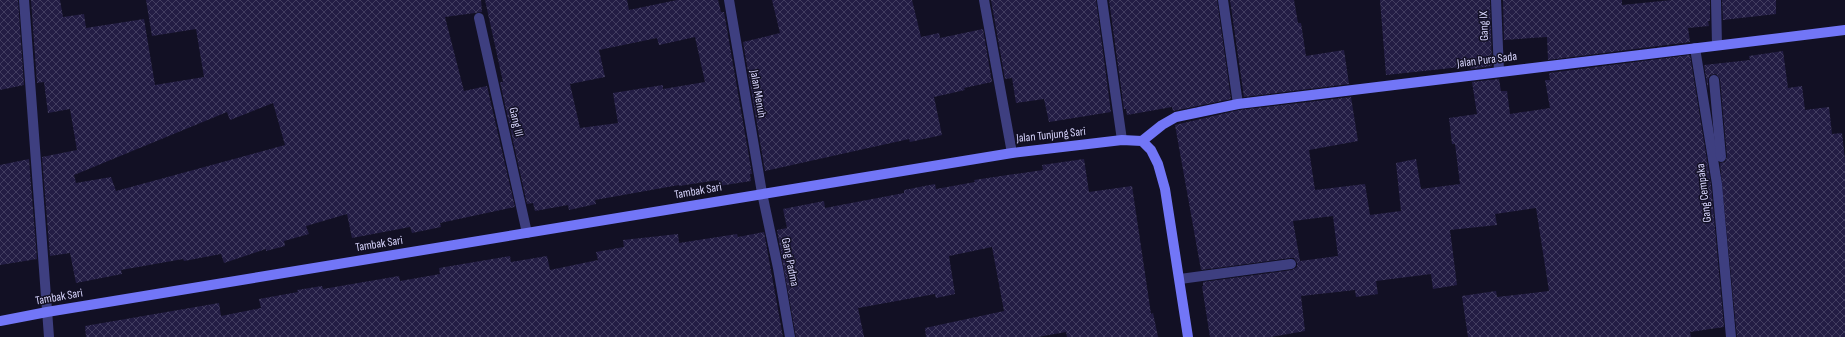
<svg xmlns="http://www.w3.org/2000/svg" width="1845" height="337" font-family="'Sofia Sans Condensed',sans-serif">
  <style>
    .building { fill: url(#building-cross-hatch); fill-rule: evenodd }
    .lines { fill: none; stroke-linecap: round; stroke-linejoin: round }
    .street { stroke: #3e3f80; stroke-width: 10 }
    .secondary { stroke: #7276f7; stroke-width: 10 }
    .labels { text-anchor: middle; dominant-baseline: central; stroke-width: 3; stroke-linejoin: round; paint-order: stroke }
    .street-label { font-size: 12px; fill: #d8d5fd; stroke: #121024 }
  </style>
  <defs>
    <pattern id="building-cross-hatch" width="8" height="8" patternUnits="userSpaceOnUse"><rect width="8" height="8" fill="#231d44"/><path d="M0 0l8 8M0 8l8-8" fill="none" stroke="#423d60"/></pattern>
  </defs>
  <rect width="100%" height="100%" fill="#121024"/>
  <g class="building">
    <path d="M 0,0 L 18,0 L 24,85 L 0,90 Z"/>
    <path d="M 31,0 L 60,0 L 63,17 L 84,14 L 86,28 L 144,19 L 155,85 L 204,77 L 196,29 L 152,36 L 146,0 L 481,0 L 482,12 L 445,17 L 464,91 L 487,86 L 515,207 L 440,223 L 441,227 L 412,233 L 410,227 L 352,238 L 347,214 L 306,226 L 309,234 L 284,241 L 285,246 L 266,251 L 266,249 L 224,263 L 221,254 L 184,261 L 183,259 L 121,270 L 122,274 L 76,283 L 70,253 L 50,256 L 42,157 L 77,150 L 70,109 L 48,113 L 44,82 L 37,83 ZM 273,103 L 285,145 L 116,191 L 111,177 L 76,183 L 74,175 L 227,112 L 230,120 Z"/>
    <path d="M 485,0 L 627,0 L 629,10 L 677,0 L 718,0 L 721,12 L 724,12 L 752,174 L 750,174 L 751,181 L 719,186 L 718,180 L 679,186 L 679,185 L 595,200 L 596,204 L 569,210 L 568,205 L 535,211 L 533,203 L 527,204 L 500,82 L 503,82 ZM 695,37 L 705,82 L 663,89 L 663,85 L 613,93 L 618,123 L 580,128 L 570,84 L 605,77 L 599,50 L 657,38 L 659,45 Z"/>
    <path d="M 772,0 L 912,0 L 921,37 L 939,33 L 940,38 L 983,29 L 992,82 L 964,88 L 965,90 L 934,97 L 942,135 L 910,142 L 909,139 L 765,171 L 743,42 L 780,33 Z"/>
    <path d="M 991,0 L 1096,0 L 1111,112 L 1049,122 L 1044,99 L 1016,103 L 1012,78 L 1005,79 Z"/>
    <path d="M 1109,0 L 1217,0 L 1231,99 L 1173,111 L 1172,107 L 1127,115 L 1126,109 L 1124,109 Z"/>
    <path d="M 1230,0 L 1294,0 L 1298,23 L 1301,23 L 1306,56 L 1344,50 L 1349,84 L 1244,97 Z"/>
    <path d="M 1380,0 L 1490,0 L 1492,66 L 1471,69 L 1470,66 L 1386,75 Z"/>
    <path d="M 1503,0 L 1622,0 L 1622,5 L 1672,0 L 1710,0 L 1710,21 L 1708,21 L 1709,26 L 1688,28 L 1690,42 L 1548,60 L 1547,37 L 1504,40 Z"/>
    <path d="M 1722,0 L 1776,0 L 1776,14 L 1723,20 Z"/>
    <path d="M 1783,51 L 1788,88 L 1802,86 L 1805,110 L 1829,107 L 1832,134 L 1842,133 L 1845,160 L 1845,337 L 1737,337 L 1720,163 L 1725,162 L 1727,156 L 1720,79 L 1716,74 L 1710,75 L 1708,80 L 1708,90 L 1704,65 L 1750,60 L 1749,56 Z"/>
    <path d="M 1690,55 L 1711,185 L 1724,327 L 1690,332 L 1691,337 L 1468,337 L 1462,296 L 1496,291 L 1497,297 L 1549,291 L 1536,208 L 1495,214 L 1497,225 L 1450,230 L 1457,285 L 1433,289 L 1431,274 L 1376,281 L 1378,294 L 1356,297 L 1355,290 L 1301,296 L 1305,331 L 1271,337 L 1210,337 L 1202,286 L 1203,286 L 1203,282 L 1292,270 L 1297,267 L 1297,263 L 1294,258 L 1290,258 L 1201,270 L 1175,125 L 1239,110 L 1351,97 L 1358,141 L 1309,150 L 1315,190 L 1365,184 L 1370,215 L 1401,211 L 1396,163 L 1416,159 L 1421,189 L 1460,184 L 1455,144 L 1452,144 L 1449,118 L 1477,114 L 1472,82 L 1499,79 L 1501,91 L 1507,91 L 1510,114 L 1550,108 L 1545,80 L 1550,80 L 1549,73 ZM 1333,216 L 1338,256 L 1300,261 L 1293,221 Z"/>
    <path d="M 29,159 L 37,259 L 0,265 L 0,165 Z"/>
    <path d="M 1084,159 L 1089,192 L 1132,186 L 1151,314 L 1153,313 L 1158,337 L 1067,337 L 1066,332 L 1038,337 L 926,337 L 925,328 L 1004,311 L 992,247 L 949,256 L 955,294 L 936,298 L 935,294 L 858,308 L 864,337 L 796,337 L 777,230 L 787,228 L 783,209 L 824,201 L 825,208 L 904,193 L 904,190 L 935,184 L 936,189 L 975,182 L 974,180 L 1043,170 L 1042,165 Z"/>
    <path d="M 764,232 L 783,337 L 86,337 L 85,326 L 219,303 L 221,316 L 261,308 L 259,299 L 298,292 L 297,290 L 322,286 L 323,289 L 399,276 L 400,281 L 440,274 L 439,268 L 510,256 L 511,262 L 547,256 L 550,270 L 598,260 L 596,252 L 624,247 L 623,240 L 678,234 L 679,243 L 737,234 L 738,237 Z"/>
  </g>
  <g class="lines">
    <g class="street">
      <path d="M 24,0 L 49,337"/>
      <path d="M 729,0 L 762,193 L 778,268 L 790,337"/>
      <path d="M 984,0 L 1012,153"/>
      <path d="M 1102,0 L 1122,140"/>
      <path d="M 1223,0 L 1238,104"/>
      <path d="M 1496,0 L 1499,72"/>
      <path d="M 1716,0 L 1717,45"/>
      <path d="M 479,18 L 527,233"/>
      <path d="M 1695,48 L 1717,184 L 1731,337"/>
      <path d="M 1714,80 L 1721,157"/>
      <path d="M 1180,279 L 1291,264"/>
    </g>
    <g class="secondary">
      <path d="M 1142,141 L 1162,125 L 1176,117 L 1238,104 L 1845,30"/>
      <path d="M 0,321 L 47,312 L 1012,153 L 1122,140 L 1142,141 L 1151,150 L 1158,164 L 1165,189 L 1188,337"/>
    </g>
  </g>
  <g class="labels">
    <g class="street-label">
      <text transform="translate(1484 26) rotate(-92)">Gang IX</text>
      <text transform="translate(1487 60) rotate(-7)">Jalan Pura Sada</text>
      <text transform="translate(758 94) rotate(80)">Jalan Menuh</text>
      <text transform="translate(516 122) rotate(77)">Gang III</text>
      <text transform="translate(1051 135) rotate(-6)">Jalan Tunjung Sari</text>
      <text transform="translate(698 191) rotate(-10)">Tambak Sari</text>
      <text transform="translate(1704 193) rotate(-97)">Gang Cempaka</text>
      <text transform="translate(379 244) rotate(-9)">Tambak Sari</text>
      <text transform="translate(790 262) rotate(79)">Gang Padma</text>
      <text transform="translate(59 297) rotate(-10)">Tambak Sari</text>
    </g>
  </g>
</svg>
